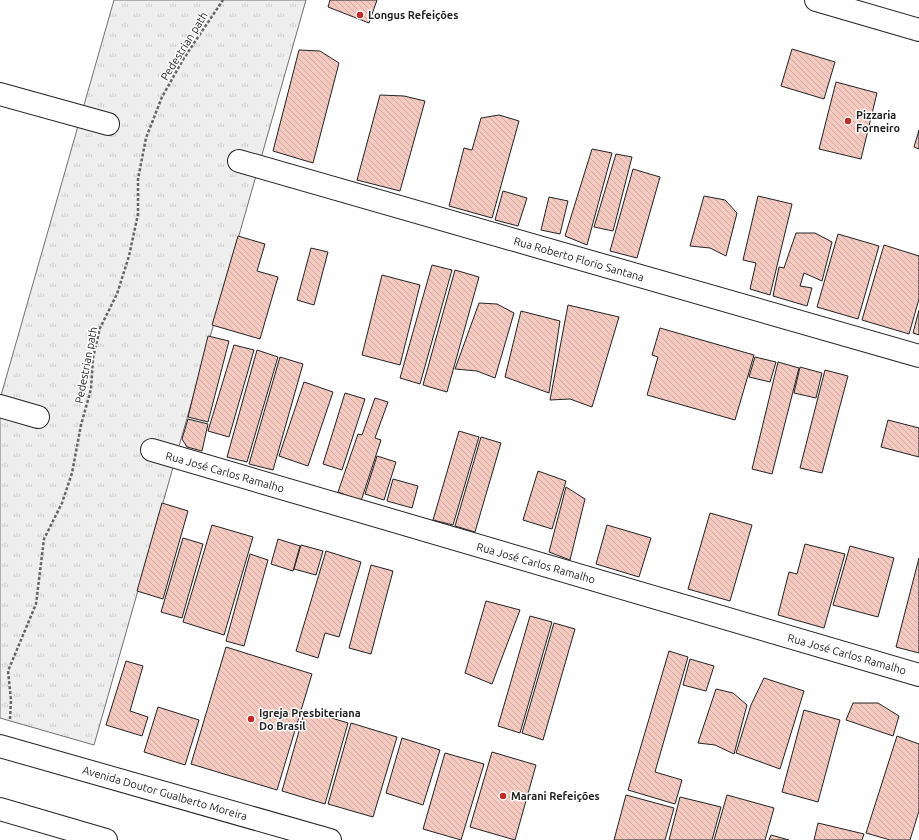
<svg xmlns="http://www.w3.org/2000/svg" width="919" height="840" font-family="Ubuntu,sans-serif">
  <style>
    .park { fill: url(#park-tufts); stroke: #6f6f6f }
    .building { fill: url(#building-back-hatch); stroke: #222 }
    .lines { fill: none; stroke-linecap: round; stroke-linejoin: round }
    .street-casing { stroke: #222; stroke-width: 24 }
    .secondary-casing { stroke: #222; stroke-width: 24 }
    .path { stroke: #646464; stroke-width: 2.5; stroke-dasharray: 3 2; stroke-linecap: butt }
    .street { stroke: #fff; stroke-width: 22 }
    .secondary { stroke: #fff; stroke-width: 22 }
    .poi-dot { fill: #c62828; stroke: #fff; stroke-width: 1.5 }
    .labels { text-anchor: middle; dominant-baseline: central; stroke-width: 3; stroke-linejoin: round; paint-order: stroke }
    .poi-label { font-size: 11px; font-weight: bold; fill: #222; stroke: #fff; text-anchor: start }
    .street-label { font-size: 11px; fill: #222; stroke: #fff }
  </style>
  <defs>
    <pattern id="park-tufts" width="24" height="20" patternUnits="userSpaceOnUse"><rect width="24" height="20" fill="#eee"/><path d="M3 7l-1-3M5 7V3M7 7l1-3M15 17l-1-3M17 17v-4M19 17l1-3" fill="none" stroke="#ccc"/></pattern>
    <pattern id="building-back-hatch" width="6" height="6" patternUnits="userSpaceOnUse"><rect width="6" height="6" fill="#f3c9c0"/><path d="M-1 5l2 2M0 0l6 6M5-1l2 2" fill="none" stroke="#d0aca5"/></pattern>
  </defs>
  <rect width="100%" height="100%" fill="#fff"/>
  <path class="park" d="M 114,0 L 306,0 L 94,745 L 0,718 L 0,399 Z"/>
  <g class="building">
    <path d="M 330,0 L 377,0 L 369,23 L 328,7 Z"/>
    <path d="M 792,49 L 835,62 L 824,99 L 781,86 Z"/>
    <path d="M 299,50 L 320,51 L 339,63 L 313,163 L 273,151 Z"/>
    <path d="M 836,82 L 877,93 L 861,159 L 819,149 Z"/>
    <path d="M 380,95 L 404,96 L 425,101 L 400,191 L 357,180 Z"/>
    <path d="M 499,115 L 519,121 L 492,218 L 449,206 L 464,148 L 472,150 L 481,118 Z"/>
    <path d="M 919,130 L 919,149 L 914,147 Z"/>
    <path d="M 592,149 L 612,153 L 587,245 L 565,236 Z"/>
    <path d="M 616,154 L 632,157 L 613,231 L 594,227 Z"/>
    <path d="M 633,169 L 660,177 L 637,258 L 610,251 Z"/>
    <path d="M 503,191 L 527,198 L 518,226 L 495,220 Z"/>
    <path d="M 704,196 L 725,200 L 737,213 L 726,256 L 710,248 L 690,246 Z"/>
    <path d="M 758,196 L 792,204 L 770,295 L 750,289 L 756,263 L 743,260 Z"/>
    <path d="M 549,197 L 568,201 L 560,234 L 541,230 Z"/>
    <path d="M 796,233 L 815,233 L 832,242 L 822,281 L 804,273 L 800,286 L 812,288 L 807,306 L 773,296 L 779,267 L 784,268 Z"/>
    <path d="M 838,234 L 879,246 L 858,319 L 817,307 Z"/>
    <path d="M 238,236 L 265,244 L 257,271 L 278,277 L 260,339 L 212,325 Z"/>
    <path d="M 884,245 L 919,256 L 919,299 L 909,334 L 862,320 Z"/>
    <path d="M 311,248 L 328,252 L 314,305 L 297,300 Z"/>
    <path d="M 432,265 L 452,270 L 420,384 L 400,378 Z"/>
    <path d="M 455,270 L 479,277 L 447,392 L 423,385 Z"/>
    <path d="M 382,275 L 420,285 L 400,365 L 362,355 Z"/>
    <path d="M 479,303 L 497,304 L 514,313 L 495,378 L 477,371 L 455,369 Z"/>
    <path d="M 568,305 L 619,317 L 592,407 L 570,399 L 550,400 Z"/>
    <path d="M 919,310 L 919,335 L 913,333 Z"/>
    <path d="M 521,311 L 560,321 L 549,393 L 505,377 Z"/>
    <path d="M 660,328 L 754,355 L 735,420 L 647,395 L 658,357 L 652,355 Z"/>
    <path d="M 208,336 L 229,341 L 208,422 L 188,417 Z"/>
    <path d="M 234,345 L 254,350 L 229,437 L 208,431 Z"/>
    <path d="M 257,350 L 278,357 L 247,462 L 227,457 Z"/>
    <path d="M 280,357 L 303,364 L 273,470 L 249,464 Z"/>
    <path d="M 755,357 L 776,362 L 770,382 L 749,377 Z"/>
    <path d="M 778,362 L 799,368 L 772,474 L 752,469 Z"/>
    <path d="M 800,367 L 822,373 L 816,398 L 794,393 Z"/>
    <path d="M 825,370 L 848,376 L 822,473 L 800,468 Z"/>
    <path d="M 304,382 L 333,392 L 308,466 L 279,456 Z"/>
    <path d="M 345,393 L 365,399 L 342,470 L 323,464 Z"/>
    <path d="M 375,398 L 388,402 L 375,438 L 381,440 L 361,501 L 338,492 L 358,434 L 362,435 Z"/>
    <path d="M 188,419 L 208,424 L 202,451 L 187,447 L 182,439 Z"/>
    <path d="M 888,420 L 919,428 L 919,457 L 881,447 Z"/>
    <path d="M 459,431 L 479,437 L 453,525 L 433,520 Z"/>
    <path d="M 481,437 L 501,443 L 475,532 L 455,526 Z"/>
    <path d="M 377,456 L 396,462 L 384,500 L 365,494 Z"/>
    <path d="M 538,471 L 566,481 L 552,529 L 523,520 Z"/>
    <path d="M 393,479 L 418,486 L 412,508 L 387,501 Z"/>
    <path d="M 566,487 L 585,499 L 570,560 L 549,552 Z"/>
    <path d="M 162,503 L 188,511 L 163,599 L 137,591 Z"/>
    <path d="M 710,513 L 752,525 L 730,601 L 688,589 Z"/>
    <path d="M 212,525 L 253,537 L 224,635 L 183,622 Z"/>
    <path d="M 607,525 L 651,538 L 639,577 L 596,564 Z"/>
    <path d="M 183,538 L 203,544 L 182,618 L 161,612 Z"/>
    <path d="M 278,539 L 300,546 L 293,571 L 271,564 Z"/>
    <path d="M 805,544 L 845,554 L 824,628 L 778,615 L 789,572 L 797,574 Z"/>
    <path d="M 301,545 L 323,551 L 316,575 L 294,569 Z"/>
    <path d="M 850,546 L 894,558 L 878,617 L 833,605 Z"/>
    <path d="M 326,551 L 361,562 L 339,637 L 325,633 L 318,658 L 296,651 Z"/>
    <path d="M 250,554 L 268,560 L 244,646 L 226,641 Z"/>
    <path d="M 919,558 L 919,653 L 896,647 Z"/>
    <path d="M 371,565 L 393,571 L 371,654 L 349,648 Z"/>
    <path d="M 486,601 L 520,610 L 492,684 L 465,673 Z"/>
    <path d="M 530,616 L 552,622 L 520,733 L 498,726 Z"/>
    <path d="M 554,623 L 575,629 L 543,740 L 522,733 Z"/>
    <path d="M 226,647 L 312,674 L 277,790 L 191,764 Z"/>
    <path d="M 669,651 L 688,657 L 655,772 L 682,780 L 675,804 L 628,790 Z"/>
    <path d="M 690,659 L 714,666 L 706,691 L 683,685 Z"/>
    <path d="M 126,661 L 143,666 L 130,711 L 148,717 L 142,736 L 106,725 Z"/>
    <path d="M 764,678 L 804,691 L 780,769 L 736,753 L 751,705 Z"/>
    <path d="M 716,689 L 733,693 L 747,705 L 734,754 L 715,745 L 698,743 Z"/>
    <path d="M 853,703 L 878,703 L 899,716 L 893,736 L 846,720 Z"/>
    <path d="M 158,707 L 199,720 L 185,765 L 144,752 Z"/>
    <path d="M 305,710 L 348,723 L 325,804 L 282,791 Z"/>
    <path d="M 804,710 L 840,720 L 818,802 L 782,792 Z"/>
    <path d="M 351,723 L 397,737 L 373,817 L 328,804 Z"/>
    <path d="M 897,736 L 919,744 L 919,811 L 910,840 L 890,840 L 866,833 Z"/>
    <path d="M 402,738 L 440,750 L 423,805 L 386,793 Z"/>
    <path d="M 492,752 L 536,765 L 515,840 L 470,827 Z"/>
    <path d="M 445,753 L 484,764 L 461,840 L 423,829 Z"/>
    <path d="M 626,795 L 674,808 L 665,840 L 614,840 Z"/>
    <path d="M 727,795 L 774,808 L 765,840 L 714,840 Z"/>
    <path d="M 680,797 L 721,807 L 712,840 L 669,840 Z"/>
    <path d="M 818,823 L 864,834 L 862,840 L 814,840 Z"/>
    <path d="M 771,835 L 789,840 L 769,840 Z"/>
  </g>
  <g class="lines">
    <defs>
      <g id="street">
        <path d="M 816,0 L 919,30"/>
        <path d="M 0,94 L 108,124"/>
        <path d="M 239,161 L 919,356"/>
        <path d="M 0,406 L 38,417"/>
        <path d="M 152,450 L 919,675"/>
      </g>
      <g id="secondary">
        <path d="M 0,746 L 330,840"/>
        <path d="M 0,809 L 106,840"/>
      </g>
    </defs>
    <use href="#street" class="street-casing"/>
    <use href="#secondary" class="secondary-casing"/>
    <path class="path" d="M 10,719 L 11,700 L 8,671 L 36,604 L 44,539 L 62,503 L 72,473 L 81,425 L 91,389 L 93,358 L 100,328 L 117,294 L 129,256 L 138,214 L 138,179 L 146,138 L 162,97 L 184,58 L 223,0"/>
    <use href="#street" class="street"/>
    <use href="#secondary" class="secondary"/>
  </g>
  <g class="poi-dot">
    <circle cx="360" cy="15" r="4"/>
    <circle cx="848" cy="121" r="4"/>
    <circle cx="251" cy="719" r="4"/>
    <circle cx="503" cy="796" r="4"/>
  </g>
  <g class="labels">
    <g class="poi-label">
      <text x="368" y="15">Longus Refeições</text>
      <text x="856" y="115">Pizzaria<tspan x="856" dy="13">Forneiro</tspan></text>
      <text x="259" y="713">Igreja Presbiteriana<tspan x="259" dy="13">Do Brasil</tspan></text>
      <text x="511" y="796">Marani Refeições</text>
    </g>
    <g class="street-label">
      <text transform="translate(184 46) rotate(-58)">Pedestrian path</text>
      <text transform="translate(579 259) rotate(16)">Rua Roberto Florio Santana</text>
      <text transform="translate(86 365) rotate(-79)">Pedestrian path</text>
      <text transform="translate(225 472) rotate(16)">Rua José Carlos Ramalho</text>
      <text transform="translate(536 563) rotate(16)">Rua José Carlos Ramalho</text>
      <text transform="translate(847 654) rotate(16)">Rua José Carlos Ramalho</text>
      <text transform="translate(165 793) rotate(16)">Avenida Doutor Gualberto Moreira</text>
    </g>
  </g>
</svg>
